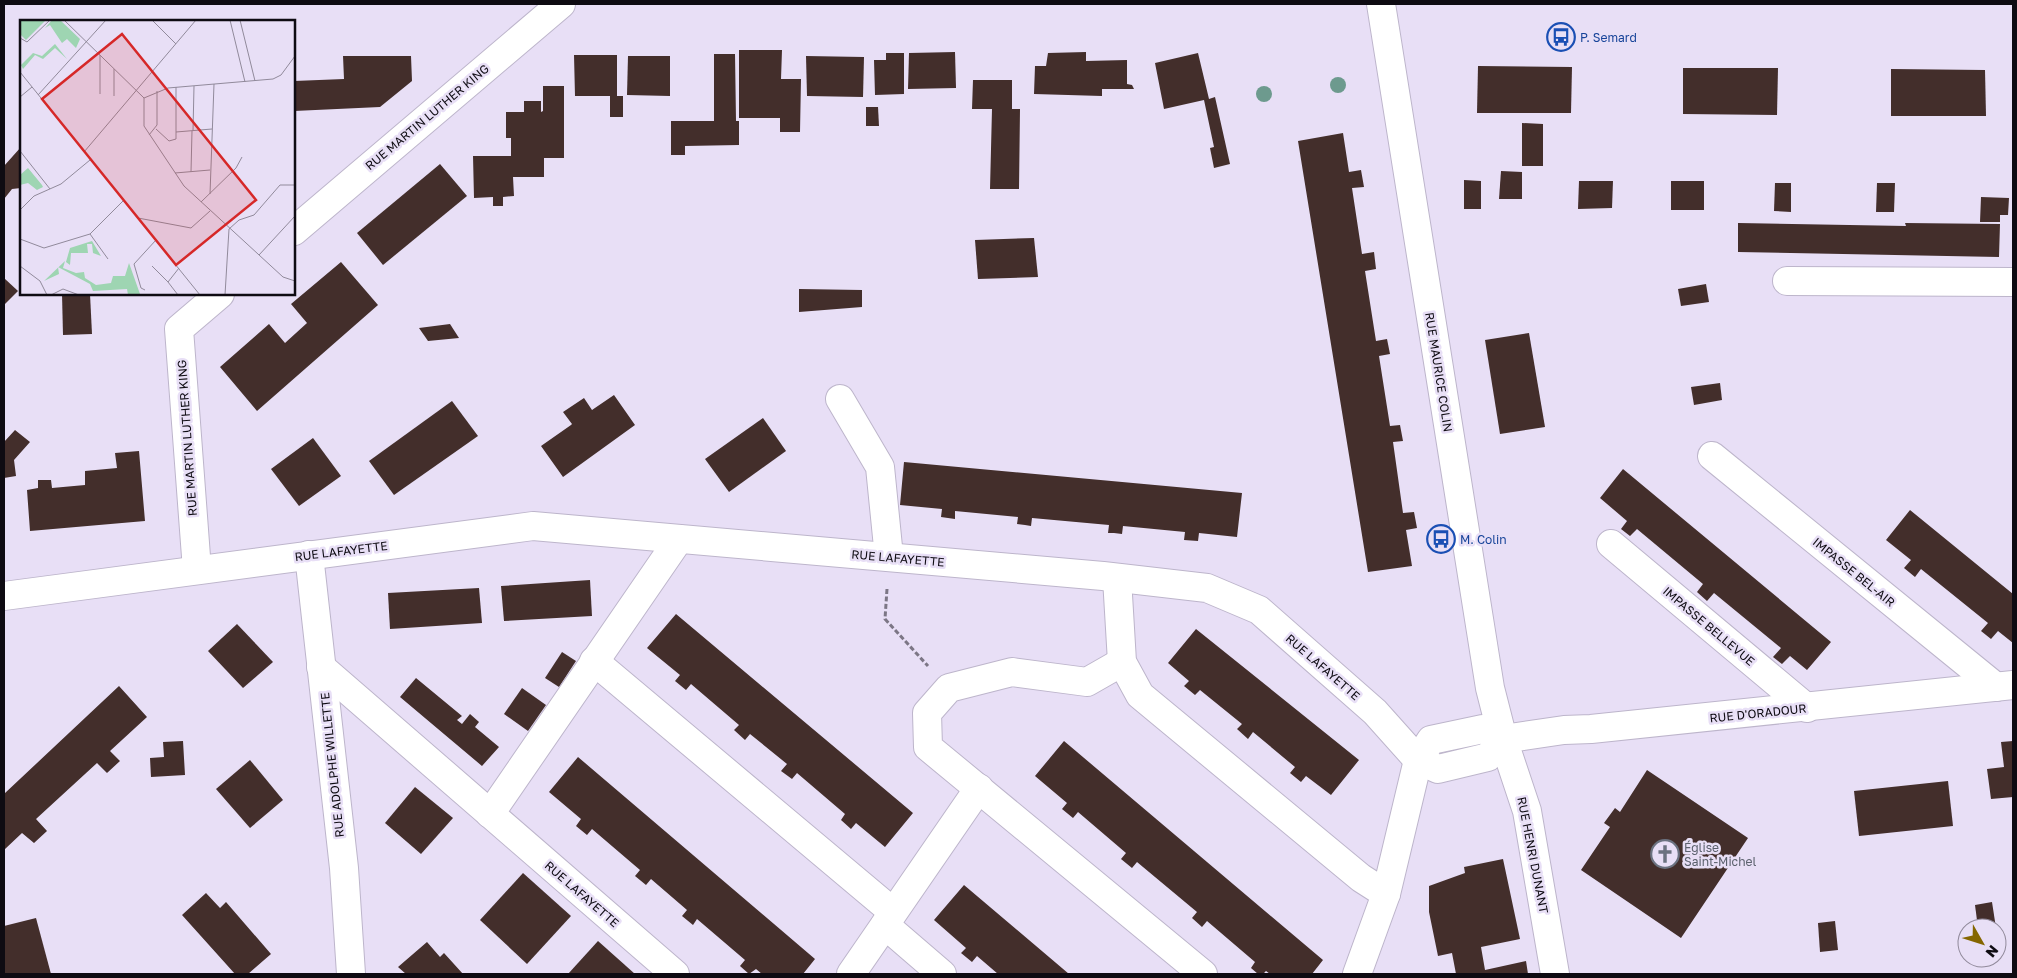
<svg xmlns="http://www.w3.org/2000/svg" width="2017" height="978" font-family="'Golos Text',sans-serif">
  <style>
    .building { fill: #432e2b }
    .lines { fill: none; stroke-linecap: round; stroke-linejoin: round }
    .minor-casing { stroke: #bdb5cb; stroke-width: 30 }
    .path { stroke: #7c7685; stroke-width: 3; stroke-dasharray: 5 2.5; stroke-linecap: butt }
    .minor { stroke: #fff; stroke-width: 28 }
    .tree { fill: #6d9a8e }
    .labels { text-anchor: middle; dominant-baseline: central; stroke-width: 5; stroke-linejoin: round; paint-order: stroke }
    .transit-label { font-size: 12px; fill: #164399; stroke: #e8dff6; text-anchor: start }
    .street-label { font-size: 12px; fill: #0e0b12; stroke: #e8dff6 }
    .worship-label { font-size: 12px; fill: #5b616d; stroke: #e8dff6; text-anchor: start }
    .inset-road { fill: none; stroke: #918a9b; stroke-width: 1 }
    .view { fill: #d62828; fill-opacity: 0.15; stroke: #d62828; stroke-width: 2.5 }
    .inset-edge { fill: none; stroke: #0e0b12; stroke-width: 2.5 }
  </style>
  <rect width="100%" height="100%" fill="#e8dff6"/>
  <g class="building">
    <path d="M 739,50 L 782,50 L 781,79 L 801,79 L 800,132 L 780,132 L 780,118 L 739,118 Z"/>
    <path d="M 955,52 L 956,88 L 908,89 L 909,53 Z"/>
    <path d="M 1086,52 L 1086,61 L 1127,60 L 1127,84 L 1132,85 L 1134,89 L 1102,89 L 1102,96 L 1034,94 L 1035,66 L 1046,66 L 1048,53 Z"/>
    <path d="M 886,53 L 904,53 L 904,94 L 875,95 L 874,60 L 886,60 Z"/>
    <path d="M 1198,53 L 1209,99 L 1215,97 L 1230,164 L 1214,168 L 1210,148 L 1214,147 L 1204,100 L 1164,109 L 1155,63 Z"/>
    <path d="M 714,54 L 735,54 L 736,121 L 739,121 L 739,145 L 685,146 L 685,155 L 671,155 L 671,121 L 714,121 Z"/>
    <path d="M 574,55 L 617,55 L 617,96 L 623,96 L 623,117 L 610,117 L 610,96 L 575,96 Z"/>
    <path d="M 343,56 L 411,56 L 412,81 L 380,107 L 294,111 L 294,81 L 344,79 Z"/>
    <path d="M 628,56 L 670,56 L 670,96 L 627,95 Z"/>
    <path d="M 806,56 L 864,57 L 863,97 L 807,96 Z"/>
    <path d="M 1478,66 L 1572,67 L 1571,113 L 1477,113 Z"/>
    <path d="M 1683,68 L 1778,68 L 1777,115 L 1683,114 Z"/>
    <path d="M 1891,69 L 1985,70 L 1986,116 L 1891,116 Z"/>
    <path d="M 973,80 L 1012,80 L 1012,109 L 1020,109 L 1019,189 L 990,189 L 992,109 L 972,109 Z"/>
    <path d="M 543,86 L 564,86 L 564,158 L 544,158 L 544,177 L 513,177 L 514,196 L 503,197 L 503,206 L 493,206 L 493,197 L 474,198 L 473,156 L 511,156 L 511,138 L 506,138 L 506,112 L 524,112 L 524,101 L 541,101 L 541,112 L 543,111 Z"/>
    <path d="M 866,107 L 878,107 L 879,126 L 866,126 Z"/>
    <path d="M 1522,123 L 1543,124 L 1543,166 L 1522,166 Z"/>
    <path d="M 1343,133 L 1349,172 L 1361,170 L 1364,187 L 1352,188 L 1362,254 L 1374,252 L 1376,269 L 1365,271 L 1376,341 L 1387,339 L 1390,354 L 1379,356 L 1390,426 L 1400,425 L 1403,441 L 1393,442 L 1403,513 L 1414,512 L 1417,528 L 1406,530 L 1412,566 L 1368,572 L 1298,141 Z"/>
    <path d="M 21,147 L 21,188 L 12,189 L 4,199 L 4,166 Z"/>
    <path d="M 440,164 L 467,196 L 383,265 L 357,233 Z"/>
    <path d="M 1501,171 L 1522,172 L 1522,199 L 1499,199 Z"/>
    <path d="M 1464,180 L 1481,181 L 1481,209 L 1464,209 Z"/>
    <path d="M 1579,181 L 1613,181 L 1612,208 L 1578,209 Z"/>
    <rect x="1671" y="181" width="33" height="29"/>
    <path d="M 1775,183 L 1791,183 L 1791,212 L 1774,211 Z"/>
    <path d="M 1877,183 L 1895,183 L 1894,212 L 1876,212 Z"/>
    <path d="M 1981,197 L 2009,198 L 2008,215 L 2000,215 L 2000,222 L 1980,222 Z"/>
    <path d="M 1738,223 L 1906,226 L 1905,223 L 2000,224 L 1999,257 L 1738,252 Z"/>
    <path d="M 1034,238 L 1038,277 L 978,279 L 975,240 Z"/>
    <path d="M 341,262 L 378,305 L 257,411 L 220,367 L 269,324 L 285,343 L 307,323 L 291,304 Z"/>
    <path d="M 4,278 L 18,291 L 4,305 Z"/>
    <path d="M 1706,284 L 1709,302 L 1681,306 L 1678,289 Z"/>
    <path d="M 799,289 L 862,290 L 862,307 L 799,312 Z"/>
    <path d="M 62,294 L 90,294 L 92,334 L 63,335 Z"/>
    <path d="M 450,324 L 459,338 L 428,341 L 419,328 Z"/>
    <path d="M 1529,333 L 1545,427 L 1500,434 L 1485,340 Z"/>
    <path d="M 1720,383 L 1722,400 L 1694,405 L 1691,387 Z"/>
    <path d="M 614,395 L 635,425 L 563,477 L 541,446 L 571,425 L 572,424 L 563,412 L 584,398 L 592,410 Z"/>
    <path d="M 452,401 L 478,436 L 394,495 L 369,461 Z"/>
    <path d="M 763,418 L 786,451 L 729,492 L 705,459 Z"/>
    <path d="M 15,430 L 30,442 L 14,460 L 16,476 L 4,478 L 4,442 Z"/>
    <path d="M 313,438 L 341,476 L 299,506 L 271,469 Z"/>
    <path d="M 139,451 L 145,521 L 30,531 L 27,490 L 38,488 L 38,480 L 51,480 L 52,488 L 85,485 L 85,471 L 117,468 L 115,453 Z"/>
    <path d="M 904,462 L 1242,493 L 1237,537 L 1199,533 L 1198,541 L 1184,540 L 1185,532 L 1123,526 L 1122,534 L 1114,533 L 1108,533 L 1109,525 L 1032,518 L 1031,526 L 1025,525 L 1017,524 L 1018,517 L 955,511 L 955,519 L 941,517 L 942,509 L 900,505 Z"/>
    <path d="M 1623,469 L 1831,642 L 1807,670 L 1790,656 L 1782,664 L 1773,657 L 1781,648 L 1714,593 L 1707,601 L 1697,592 L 1703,584 L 1637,529 L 1630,536 L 1621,529 L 1627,521 L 1600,498 Z"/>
    <path d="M 1910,510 L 2013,594 L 2013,643 L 1998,631 L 1991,639 L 1981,631 L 1988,623 L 1921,569 L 1915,577 L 1904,568 L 1911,560 L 1886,540 Z"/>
    <path d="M 590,580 L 592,616 L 504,621 L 501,586 Z"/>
    <path d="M 479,588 L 482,623 L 390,629 L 388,593 Z"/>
    <path d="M 676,614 L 913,813 L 885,847 L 856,823 L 851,829 L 841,820 L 845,814 L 797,773 L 792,779 L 781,771 L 787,764 L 750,734 L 745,740 L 734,730 L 739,725 L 691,684 L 686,690 L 675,681 L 680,675 L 647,648 Z"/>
    <path d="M 237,624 L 273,662 L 243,688 L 208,651 Z"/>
    <path d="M 1196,629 L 1359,760 L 1331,795 L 1306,776 L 1301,782 L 1290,773 L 1295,767 L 1253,732 L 1248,739 L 1237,729 L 1242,724 L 1200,690 L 1195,695 L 1184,686 L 1189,681 L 1168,663 Z"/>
    <path d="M 562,652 L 576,661 L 559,687 L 545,678 Z"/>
    <path d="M 416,678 L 462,716 L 457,720 L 462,724 L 470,714 L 479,722 L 475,727 L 499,747 L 482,766 L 400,697 Z"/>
    <path d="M 119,686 L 147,717 L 110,751 L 120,761 L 107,773 L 97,763 L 36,819 L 47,831 L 34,843 L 22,833 L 4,850 L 4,794 Z"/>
    <path d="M 522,688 L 546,705 L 528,731 L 504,714 Z"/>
    <path d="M 183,741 L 185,775 L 151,777 L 150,758 L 164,757 L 163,742 Z"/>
    <path d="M 1064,741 L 1323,960 L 1312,974 L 1270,974 L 1266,971 L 1263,974 L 1258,974 L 1251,968 L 1255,962 L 1207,921 L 1202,927 L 1192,918 L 1197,912 L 1137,862 L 1132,868 L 1121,859 L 1126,853 L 1078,812 L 1073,818 L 1062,809 L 1067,803 L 1035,776 Z"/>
    <path d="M 2013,741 L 2013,797 L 1991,799 L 1987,769 L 2004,767 L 2001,742 Z"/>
    <path d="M 578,757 L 815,959 L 803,974 L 762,974 L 756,969 L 749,974 L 740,966 L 745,960 L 697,919 L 693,925 L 682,916 L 687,910 L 651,879 L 646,885 L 635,876 L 640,870 L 592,829 L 587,835 L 576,826 L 581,819 L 549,792 Z"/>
    <path d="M 250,760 L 283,800 L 250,828 L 216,789 Z"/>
    <path d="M 1647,770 L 1748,838 L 1681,938 L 1581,870 L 1610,827 L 1604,823 L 1615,808 L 1620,812 Z"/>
    <path d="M 1948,781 L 1953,826 L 1859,836 L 1854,791 Z"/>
    <path d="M 415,787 L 453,818 L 421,854 L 385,823 Z"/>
    <path d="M 1503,859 L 1520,939 L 1481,947 L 1485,970 L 1526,961 L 1528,974 L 1456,974 L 1452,953 L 1438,956 L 1429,912 L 1429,886 L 1465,873 L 1464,867 Z"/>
    <path d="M 523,873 L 571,916 L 527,964 L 480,920 Z"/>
    <path d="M 964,885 L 1069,974 L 998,974 L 977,956 L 972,962 L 961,953 L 966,948 L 934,920 Z"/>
    <path d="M 206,893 L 220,908 L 226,902 L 271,954 L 248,974 L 235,974 L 182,915 Z"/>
    <path d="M 1992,902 L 1996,928 L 1978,928 L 1975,905 Z"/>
    <path d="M 36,918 L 51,974 L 4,974 L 4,926 Z"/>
    <path d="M 1835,921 L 1838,950 L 1820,952 L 1818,923 Z"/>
    <path d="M 598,941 L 635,974 L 568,974 Z"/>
    <path d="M 427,942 L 440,957 L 444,953 L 463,974 L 406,974 L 398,967 Z"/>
  </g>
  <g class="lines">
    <defs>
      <g id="minor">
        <path d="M 1381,4 L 1490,688 L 1503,739 L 1527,811 L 1555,974"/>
        <path d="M 294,231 L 561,4"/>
        <path d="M 1787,281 L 2013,282"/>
        <path d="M 840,399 L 880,467 L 889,557"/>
        <path d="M 1712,456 L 1996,687"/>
        <path d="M 1611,544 L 1807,708"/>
        <path d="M 309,555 L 344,868 L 351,974"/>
        <path d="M 197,570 L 179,329 L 220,294"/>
        <path d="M 1117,578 L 1122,662 L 1140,695 L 1361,878 L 1386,894"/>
        <path d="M 4,596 L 533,526 L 1103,576 L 1207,588 L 1259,610 L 1375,712 L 1418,760 L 1438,769 L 1488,757 L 1503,739"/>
        <path d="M 594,661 L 893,912"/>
        <path d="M 1122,662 L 1087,682 L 1012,672 L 949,688 L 927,713 L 928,747 L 1203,974"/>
        <path d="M 321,667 L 675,974"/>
        <path d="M 1503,739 L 1564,730 L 1591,729 L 2013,685"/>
        <path d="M 490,814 L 679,539"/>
        <path d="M 885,925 L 942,974"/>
        <path d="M 851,974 L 979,788"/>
        <path d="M 1357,974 L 1386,894 L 1418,760 L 1431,740 L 1483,729 L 1503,739"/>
      </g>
    </defs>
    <use href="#minor" class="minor-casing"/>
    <path class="path" d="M 887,589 L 885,619 L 928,666"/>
    <use href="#minor" class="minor"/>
  </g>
  <g class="tree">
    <circle cx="1338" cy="85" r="8"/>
    <circle cx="1264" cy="94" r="8"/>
  </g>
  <defs>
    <symbol id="bus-ring" viewBox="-11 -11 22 22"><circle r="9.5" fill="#e8dff6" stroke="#1a4fb4" stroke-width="1.5"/><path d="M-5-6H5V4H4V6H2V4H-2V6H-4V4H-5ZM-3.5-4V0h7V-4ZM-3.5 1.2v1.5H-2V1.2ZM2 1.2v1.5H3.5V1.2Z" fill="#1a4fb4"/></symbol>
    <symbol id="church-ring" viewBox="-11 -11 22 22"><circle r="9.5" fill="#e8dff6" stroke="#6b7280" stroke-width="1.5"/><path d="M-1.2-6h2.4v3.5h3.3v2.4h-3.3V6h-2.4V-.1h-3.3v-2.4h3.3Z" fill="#6b7280"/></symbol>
  </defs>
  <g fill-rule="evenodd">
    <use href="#bus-ring" x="1545" y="21" width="32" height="32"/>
    <use href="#bus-ring" x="1425" y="523" width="32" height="32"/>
    <use href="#church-ring" x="1649" y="838" width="32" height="32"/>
  </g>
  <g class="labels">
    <g class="transit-label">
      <text x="1580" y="37">P. Semard</text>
      <text x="1460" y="539">M. Colin</text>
    </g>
    <g class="street-label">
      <text transform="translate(427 117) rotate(-40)">RUE MARTIN LUTHER KING</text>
      <text transform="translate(1439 372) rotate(81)">RUE MAURICE COLIN</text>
      <text transform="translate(187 438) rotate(-94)">RUE MARTIN LUTHER KING</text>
      <text transform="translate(341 551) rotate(-7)">RUE LAFAYETTE</text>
      <text transform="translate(898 558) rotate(5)">RUE LAFAYETTE</text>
      <text transform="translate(1854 572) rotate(39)">IMPASSE BEL-AIR</text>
      <text transform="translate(1709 626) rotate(40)">IMPASSE BELLEVUE</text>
      <text transform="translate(1323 667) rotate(41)">RUE LAFAYETTE</text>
      <text transform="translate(1758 713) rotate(-6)">RUE D'ORADOUR</text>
      <text transform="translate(332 765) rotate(-96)">RUE ADOLPHE WILLETTE</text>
      <text transform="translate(1533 855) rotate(79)">RUE HENRI DUNANT</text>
      <text transform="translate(582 894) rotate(41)">RUE LAFAYETTE</text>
    </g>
    <g class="worship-label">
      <text x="1684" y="847">Église<tspan x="1684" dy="14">Saint-Michel</tspan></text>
    </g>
  </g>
  <g transform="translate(20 20)">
    <rect width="275" height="275" fill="#e8dff6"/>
    <path d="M 0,0 L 26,0 L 6,20 L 0,14 ZM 32,0 L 40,0 L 60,19 L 56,28 L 47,19 L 42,23 L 30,5 L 25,8 ZM 35,24 L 47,39 L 35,28 L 23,39 L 15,35 L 3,49 L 1,45 L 13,33 L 22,36 ZM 8,148 L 22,165 L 23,167 L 17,170 L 8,163 L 0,165 L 0,155 ZM 72,221 L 81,236 L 73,233 L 72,224 L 67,224 L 68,233 L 51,233 L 50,245 L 46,242 L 50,228 ZM 45,241 L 43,248 L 56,253 L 64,252 L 65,258 L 76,265 L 91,263 L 93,256 L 105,256 L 109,243 L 120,274 L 124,275 L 108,275 L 107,269 L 73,271 L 70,264 L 38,247 L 39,254 L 24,261 Z" fill="#9ed5b2"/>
    <path class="inset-road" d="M 44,0 L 124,78M 132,0 L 156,24M 210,0 L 225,62M 220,0 L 235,61M 0,18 L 7,22 L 30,0M 0,52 L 180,275M 80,74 L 80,35M 18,75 L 86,0M 94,76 L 94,49M 0,77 L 12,67M 124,78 L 124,106 L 164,166 L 263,257 L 275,261M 124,78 L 148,68 L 253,59 L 261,55 L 275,36M 136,109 L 149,121 L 156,119 L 156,67M 173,111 L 174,66M 156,112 L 192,109M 129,115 L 137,105 L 137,71M 0,131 L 30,169M 64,132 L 176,0M 171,152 L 172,111M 155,153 L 190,150M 190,174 L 194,64M 181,182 L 216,148 L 222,137M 0,190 L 14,176 L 41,164 L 70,140M 118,198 L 171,208 L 190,191M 70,214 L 88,239M 0,219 L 24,228 L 70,214 L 104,180M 239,235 L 275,196M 0,246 L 20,261 L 27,275M 132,246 L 148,262M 125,270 L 121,268 L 114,244 L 136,220M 31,275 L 43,269 L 59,275M 158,275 L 148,262 L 159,248M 205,275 L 209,209 L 219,200 L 234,195 L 260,165 L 275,165"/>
    <path class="view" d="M 102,14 L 236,180 L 156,245 L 22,79 Z"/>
    <rect width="275" height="275" class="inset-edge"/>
  </g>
  <rect width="2017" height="978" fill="none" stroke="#0e0b12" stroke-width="10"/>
  <g transform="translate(1982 943) rotate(129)"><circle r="24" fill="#e8dff6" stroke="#918a9b"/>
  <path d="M0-4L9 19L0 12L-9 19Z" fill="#856600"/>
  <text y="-8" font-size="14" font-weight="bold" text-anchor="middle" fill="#0e0b12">N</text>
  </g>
</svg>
